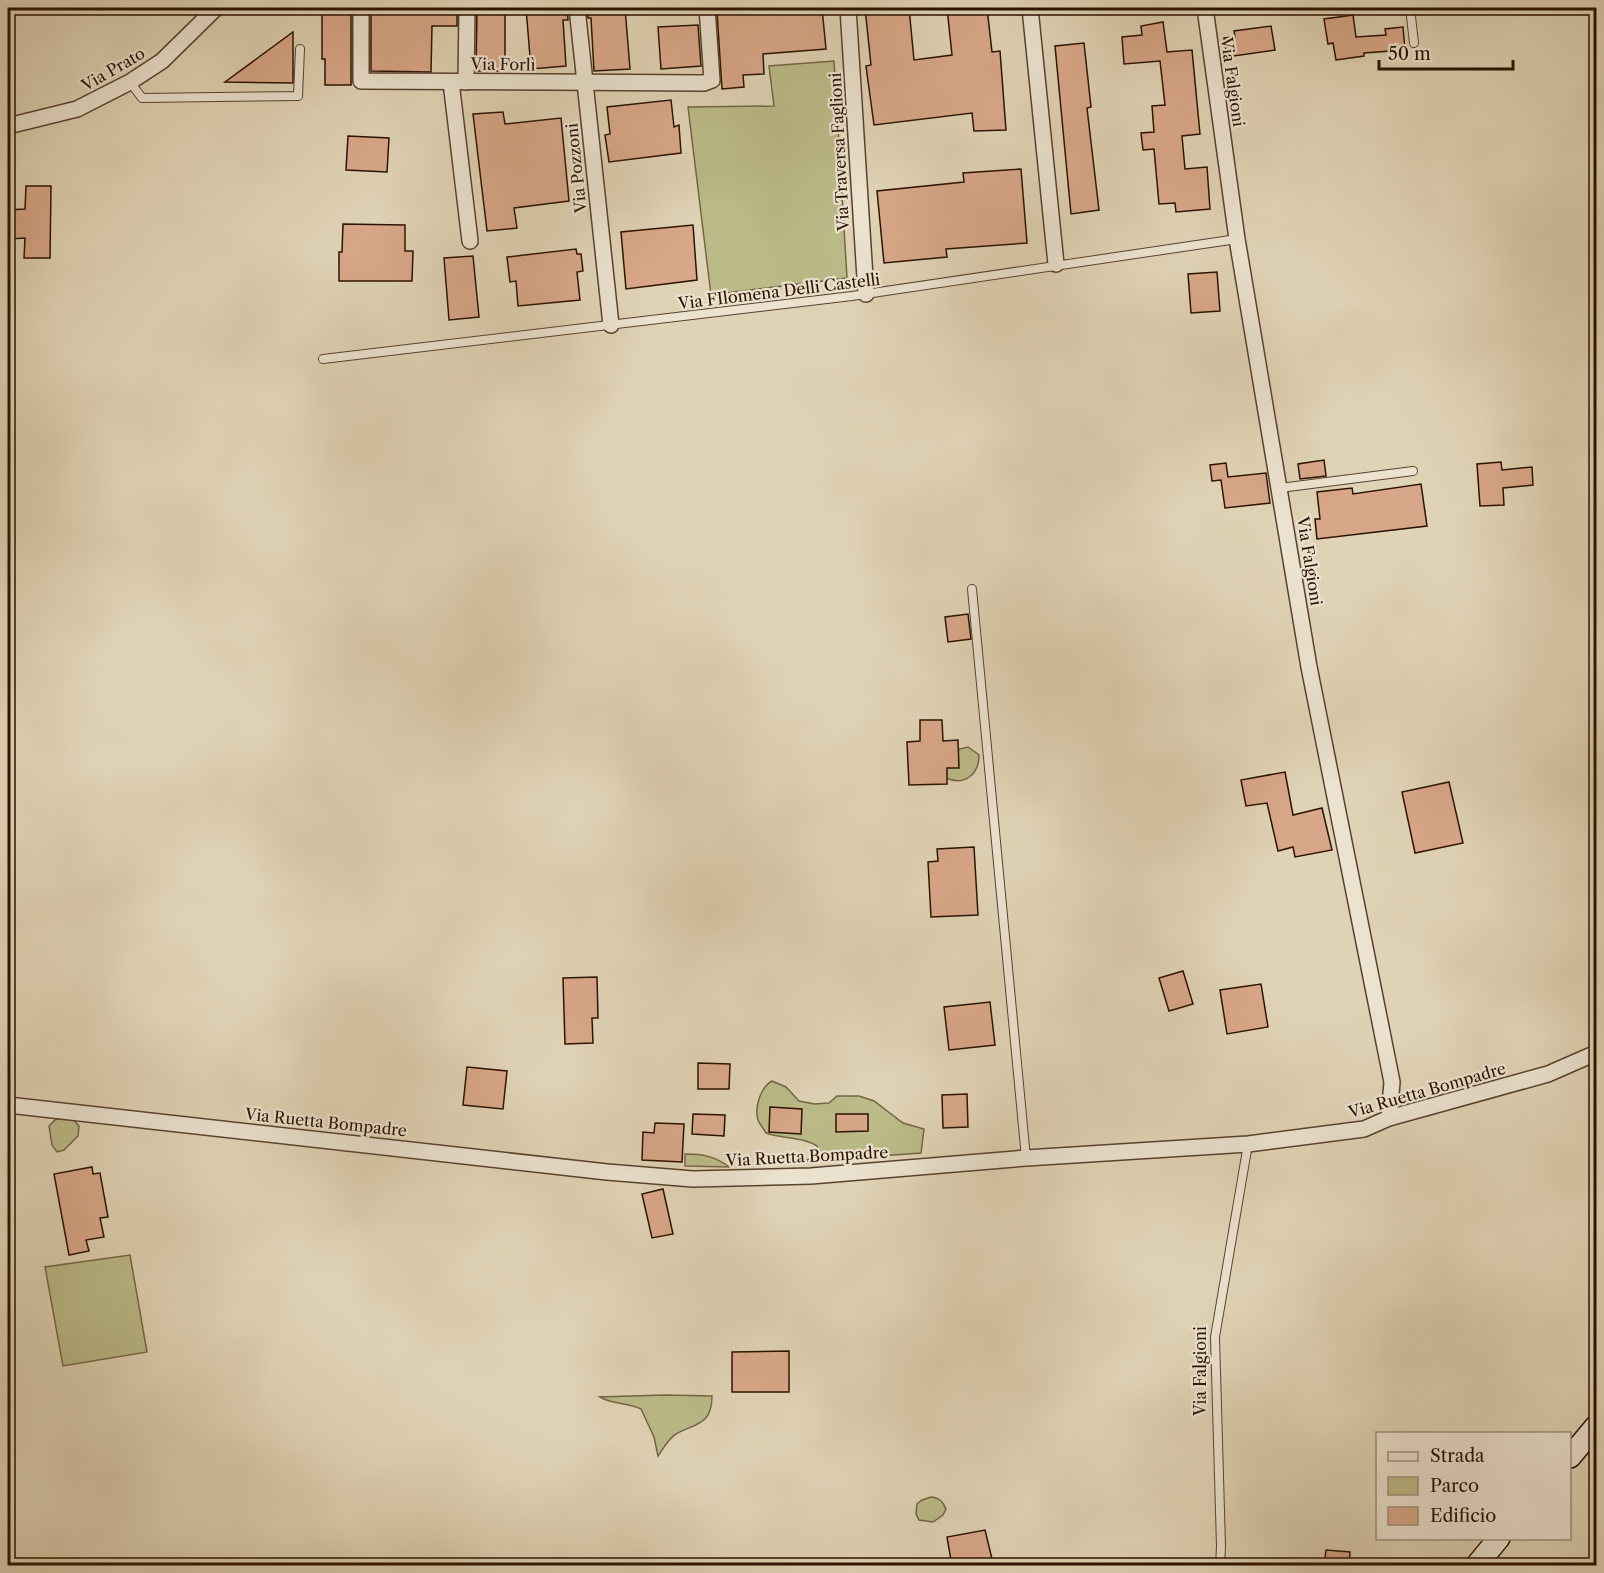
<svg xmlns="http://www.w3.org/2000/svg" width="1604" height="1573" font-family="'Libre Caslon Text',serif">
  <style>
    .green { fill: #bbba88; stroke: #736644; stroke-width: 1.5 }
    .building { fill: #d8a789; stroke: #2b1200; stroke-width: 1.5 }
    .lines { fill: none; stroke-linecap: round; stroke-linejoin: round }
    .lane-casing { stroke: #58422d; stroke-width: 10 }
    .street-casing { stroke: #58422d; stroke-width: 18 }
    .secondary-casing { stroke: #2b1200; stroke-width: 24 }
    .lane { stroke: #ebe2cf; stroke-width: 8 }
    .street { stroke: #ebe2cf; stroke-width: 15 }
    .secondary { stroke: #ebe2cf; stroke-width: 21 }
    .labels { text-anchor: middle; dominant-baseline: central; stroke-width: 4.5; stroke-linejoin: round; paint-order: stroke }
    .street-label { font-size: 16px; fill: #2b1200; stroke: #ebe2cf }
  </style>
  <rect width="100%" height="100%" fill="#e0d3b5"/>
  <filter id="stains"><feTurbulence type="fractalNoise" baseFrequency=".00333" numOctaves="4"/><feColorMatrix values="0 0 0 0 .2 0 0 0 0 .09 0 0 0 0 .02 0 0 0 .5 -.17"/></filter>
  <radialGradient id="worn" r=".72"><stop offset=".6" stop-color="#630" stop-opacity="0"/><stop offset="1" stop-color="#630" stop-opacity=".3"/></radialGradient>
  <g class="green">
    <path d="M 834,61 L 847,278 L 711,295 L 688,107 L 774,106 L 769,66 Z"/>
    <path d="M 968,747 L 979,755 C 979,775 964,786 946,778 L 943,759 L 960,749 Z"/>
    <path d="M 772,1081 L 786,1087 L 799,1101 L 815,1104 L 829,1103 L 837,1096 L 859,1096 L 874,1101 L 903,1123 L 924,1129 L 921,1153 L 797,1162 L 815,1158 L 818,1152 L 817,1146 C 804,1137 783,1139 766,1133 C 764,1129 760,1125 758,1120 C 754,1107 761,1087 772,1081 Z"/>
    <path d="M 62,1117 L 72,1118 L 79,1126 L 78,1136 L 64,1150 L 57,1152 L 52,1145 L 49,1126 L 55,1120 Z"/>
    <path d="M 685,1154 C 702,1154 715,1156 729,1167 L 685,1166 Z"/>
    <path d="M 130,1255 L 147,1352 L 63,1366 L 45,1267 Z"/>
    <path d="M 665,1395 L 712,1396 C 712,1425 696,1423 676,1434 C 668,1439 663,1449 658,1456 L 654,1437 L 641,1409 C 627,1402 613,1405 600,1397 Z"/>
    <path d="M 931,1497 C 940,1498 943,1502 946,1509 L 943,1515 L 933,1522 L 919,1520 L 916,1514 L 917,1504 L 922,1500 Z"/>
  </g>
  <g class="building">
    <path d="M 322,8 L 351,8 L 351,85 L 325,85 L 325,59 L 322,59 Z"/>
    <path d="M 371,8 L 457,8 L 457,26 L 432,26 L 431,72 L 371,71 Z"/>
    <path d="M 477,8 L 505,8 L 505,71 L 476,71 Z"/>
    <path d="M 526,8 L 567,8 L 568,20 L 563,20 L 566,66 L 531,69 Z"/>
    <path d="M 587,8 L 625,8 L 630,69 L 594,71 L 591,18 L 588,18 Z"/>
    <path d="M 722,8 L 754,8 L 754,13 L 822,8 L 826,49 L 763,54 L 764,74 L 743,75 L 744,87 L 722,89 L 717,12 L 723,12 Z"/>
    <path d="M 865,8 L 909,8 L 914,60 L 952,55 L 947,8 L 987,8 L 992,52 L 1000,51 L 1006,130 L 974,131 L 972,113 L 874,125 L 866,66 L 871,65 Z"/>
    <path d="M 1353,15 L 1356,37 L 1386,35 L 1385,29 L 1403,27 L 1405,50 L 1364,53 L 1364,56 L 1336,60 L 1333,43 L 1328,44 L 1324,19 Z"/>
    <path d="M 1163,22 L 1167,52 L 1192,50 L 1200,134 L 1182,136 L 1185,169 L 1207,167 L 1210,209 L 1176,212 L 1175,203 L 1159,204 L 1154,149 L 1143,150 L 1141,133 L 1154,132 L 1152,106 L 1165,105 L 1160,61 L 1124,64 L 1122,37 L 1142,35 L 1141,26 Z"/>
    <path d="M 698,25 L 701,66 L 661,69 L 658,27 Z"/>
    <path d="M 1271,26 L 1275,50 L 1227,57 L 1224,38 L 1235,37 L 1234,31 Z"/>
    <path d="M 293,32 L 293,83 L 225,82 Z"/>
    <path d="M 1084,43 L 1091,107 L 1087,108 L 1099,210 L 1071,214 L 1055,46 Z"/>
    <path d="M 671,100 L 674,127 L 679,125 L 681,153 L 609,162 L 605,135 L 610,134 L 607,107 Z"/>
    <path d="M 503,112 L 505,124 L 561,118 L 569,201 L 514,208 L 517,228 L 487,231 L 473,114 Z"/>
    <path d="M 348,136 L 389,138 L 387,172 L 346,170 Z"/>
    <path d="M 1021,169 L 1027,243 L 946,249 L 947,257 L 884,263 L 877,191 L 964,182 L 963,173 Z"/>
    <path d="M 26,186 L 51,186 L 50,258 L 24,258 L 25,238 L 8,239 L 8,210 L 25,209 Z"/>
    <path d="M 343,224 L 405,225 L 405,251 L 413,251 L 412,281 L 339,281 L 339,252 L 342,252 Z"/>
    <path d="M 693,225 L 697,280 L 626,289 L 621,232 Z"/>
    <path d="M 576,249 L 577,254 L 581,254 L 583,271 L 577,272 L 580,300 L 518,306 L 516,281 L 510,282 L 507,257 Z"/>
    <path d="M 473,256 L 479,317 L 449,320 L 444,258 Z"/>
    <path d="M 1217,272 L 1220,311 L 1191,313 L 1188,274 Z"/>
    <path d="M 1324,460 L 1326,476 L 1300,479 L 1298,464 Z"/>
    <path d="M 1501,462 L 1502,470 L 1532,467 L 1533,485 L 1503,488 L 1504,505 L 1480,506 L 1477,464 Z"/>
    <path d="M 1226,463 L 1228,477 L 1266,473 L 1270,503 L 1225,508 L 1221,480 L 1212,481 L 1210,465 Z"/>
    <path d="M 1421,484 L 1427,526 L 1317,539 L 1315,519 L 1320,519 L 1317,492 L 1352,488 L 1353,494 Z"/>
    <path d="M 968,614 L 971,639 L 948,642 L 945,617 Z"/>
    <path d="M 920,720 L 942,720 L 943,741 L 958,740 L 959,768 L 947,768 L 947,784 L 909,785 L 907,742 L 920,741 Z"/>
    <path d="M 1285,772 L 1293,815 L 1322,808 L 1332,850 L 1295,857 L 1293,847 L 1278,851 L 1267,803 L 1246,806 L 1241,780 Z"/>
    <path d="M 1449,782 L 1463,843 L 1415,853 L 1402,792 Z"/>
    <path d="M 974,847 L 978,915 L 931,917 L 928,862 L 938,861 L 937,849 Z"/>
    <path d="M 1183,971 L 1193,1004 L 1169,1011 L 1159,978 Z"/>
    <path d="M 597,977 L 598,1018 L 592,1018 L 593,1043 L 565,1044 L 563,978 Z"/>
    <path d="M 1261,984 L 1268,1027 L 1227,1034 L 1220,990 Z"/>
    <path d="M 990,1002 L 995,1045 L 949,1050 L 944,1007 Z"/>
    <path d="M 698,1063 L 730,1064 L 729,1089 L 698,1089 Z"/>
    <path d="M 467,1067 L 507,1071 L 503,1109 L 463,1105 Z"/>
    <path d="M 967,1094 L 968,1127 L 943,1128 L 942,1095 Z"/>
    <path d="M 770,1107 L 802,1109 L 801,1134 L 769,1132 Z"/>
    <path d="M 693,1114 L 725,1115 L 724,1136 L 692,1134 Z"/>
    <path d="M 836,1114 L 868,1114 L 868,1131 L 836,1132 Z"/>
    <path d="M 655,1123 L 684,1124 L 682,1162 L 642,1160 L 643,1132 L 654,1133 Z"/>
    <path d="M 92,1167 L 93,1174 L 100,1173 L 108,1217 L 100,1218 L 104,1237 L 86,1240 L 89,1251 L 69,1255 L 54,1174 Z"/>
    <path d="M 663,1189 L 673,1234 L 652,1238 L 642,1194 Z"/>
    <path d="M 789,1351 L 789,1392 L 732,1392 L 732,1352 Z"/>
    <path d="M 985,1530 L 993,1563 L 987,1566 L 952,1566 L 947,1537 Z"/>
    <path d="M 1326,1550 L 1350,1552 L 1349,1566 L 1324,1566 Z"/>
  </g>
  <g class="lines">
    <defs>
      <g id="lane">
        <path d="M 1410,8 L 1414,43"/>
        <path d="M 130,82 L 142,98 L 298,96 L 300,49"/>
        <path d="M 323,359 L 852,296 L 1237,239"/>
        <path d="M 1280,488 L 1413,471"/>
        <path d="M 972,589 L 1026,1158"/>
        <path d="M 1220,1566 L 1221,1546 L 1215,1337 L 1248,1144"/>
      </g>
      <g id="street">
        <path d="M 361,8 L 361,81 L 704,83 L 712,80 L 707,8"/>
        <path d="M 577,8 L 611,325"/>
        <path d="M 848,8 L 866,294"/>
        <path d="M 1030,8 L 1056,264"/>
        <path d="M 1205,8 L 1237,239 L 1309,667 L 1392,1082 L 1389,1118"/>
        <path d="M 451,82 L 470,241"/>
        <path d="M 466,82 L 467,8"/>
        <path d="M 8,126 L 77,109 L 130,82 L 162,61 L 216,8"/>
        <path d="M 8,1105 L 607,1172 L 693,1179 L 811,1176 L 1026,1158 L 1248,1144 L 1364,1129 L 1389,1118 L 1548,1074 L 1596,1053"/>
      </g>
      <g id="secondary">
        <path d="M 1570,1457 L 1596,1426"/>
        <path d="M 1476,1566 L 1499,1538"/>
      </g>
    </defs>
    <use href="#lane" class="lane-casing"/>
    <use href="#street" class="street-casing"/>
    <use href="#secondary" class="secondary-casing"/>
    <use href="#lane" class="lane"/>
    <use href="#street" class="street"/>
    <use href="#secondary" class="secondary"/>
  </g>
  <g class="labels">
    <g class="street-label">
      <text transform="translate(503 64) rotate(1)">Via Forlì</text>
      <text transform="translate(113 69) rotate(-30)">Via Prato</text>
      <text transform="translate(1233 82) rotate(82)">Via Falgioni</text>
      <text transform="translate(839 152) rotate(-93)">Via Traversa Faglioni</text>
      <text transform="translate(576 168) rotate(-96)">Via Pozzoni</text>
      <text transform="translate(779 291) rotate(-7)">Via FIlomena Delli Castelli</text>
      <text transform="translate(1310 561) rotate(81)">Via Falgioni</text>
      <text transform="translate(1427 1090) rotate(-16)">Via Ruetta Bompadre</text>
      <text transform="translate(326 1122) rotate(6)">Via Ruetta Bompadre</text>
      <text transform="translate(807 1156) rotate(-3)">Via Ruetta Bompadre</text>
      <text transform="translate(1200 1371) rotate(-90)">Via Falgioni</text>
    </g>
  </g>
  <rect width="1604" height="1573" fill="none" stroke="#e0d3b5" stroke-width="30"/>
  <rect x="9" y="9" width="1586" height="1555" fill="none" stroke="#2b1200" stroke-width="3"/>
  <rect x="15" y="15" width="1574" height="1543" fill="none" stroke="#2b1200" stroke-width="1.5"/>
  <rect x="1376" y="1432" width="195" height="108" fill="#ebe2cf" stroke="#9e8f7c" stroke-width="1.5"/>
  <rect x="1388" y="1452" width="30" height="9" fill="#ebe2cf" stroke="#9e8f7c" stroke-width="1.5"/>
  <text x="1430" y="1462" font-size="18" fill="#2b1200">Strada</text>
  <rect x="1388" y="1477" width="30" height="18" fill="#bbba88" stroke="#9e8f7c" stroke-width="1.5"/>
  <text x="1430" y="1492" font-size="18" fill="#2b1200">Parco</text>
  <rect x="1388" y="1507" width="30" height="18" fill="#d8a789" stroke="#9e8f7c" stroke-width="1.5"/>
  <text x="1430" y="1522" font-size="18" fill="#2b1200">Edificio</text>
  <path d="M1379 60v9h134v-9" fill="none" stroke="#2b1200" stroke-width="3"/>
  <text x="1388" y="60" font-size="18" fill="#2b1200" stroke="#ebe2cf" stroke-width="4.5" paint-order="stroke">50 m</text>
  <rect width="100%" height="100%" filter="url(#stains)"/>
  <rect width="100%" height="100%" fill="url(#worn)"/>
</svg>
